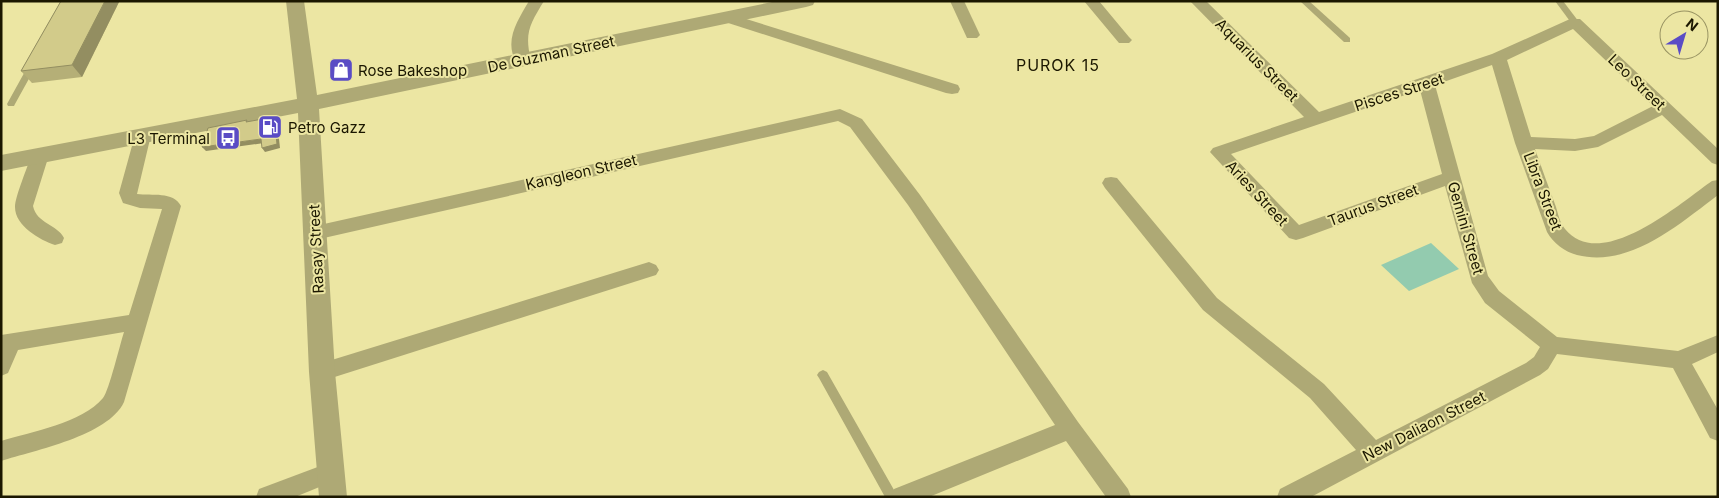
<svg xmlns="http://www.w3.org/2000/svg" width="1719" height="498" font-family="Inter,sans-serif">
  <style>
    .green { fill: #93cbaf }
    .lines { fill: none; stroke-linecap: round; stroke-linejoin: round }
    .service { fill: #aea975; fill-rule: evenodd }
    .minor { fill: #aea975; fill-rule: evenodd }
    .tertiary { fill: #aea975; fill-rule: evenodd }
    .wall { fill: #b5af77 }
    .shaded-wall { fill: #938e61 }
    .building { fill: #d2cb8a; stroke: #938e61 }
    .labels { text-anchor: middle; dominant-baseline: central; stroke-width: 4; stroke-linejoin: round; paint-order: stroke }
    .street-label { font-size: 15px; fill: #1b1700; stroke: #ece6a3 }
    .poi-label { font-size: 15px; fill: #1b1700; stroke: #ece6a3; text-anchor: start }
    .neighbourhood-label { font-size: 16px; letter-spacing: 1px; fill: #1b1700; stroke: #ece6a3 }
  </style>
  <rect width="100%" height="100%" fill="#ece6a3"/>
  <path class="green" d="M 1431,243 L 1459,269 L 1409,291 L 1381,265 Z"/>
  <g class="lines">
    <g class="service">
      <path d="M 1300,1 L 1309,1 L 1350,38 L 1350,42 L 1344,42 Z"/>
      <path d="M 1555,1 L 1563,1 L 1579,22 L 1578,24 L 1572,24 Z"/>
      <path d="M 32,63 L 36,66 L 15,104 L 14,106 L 8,106 L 7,104 L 28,66 Z"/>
      <path d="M 823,370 L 827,372 L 898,497 L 885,497 L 819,378 L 817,375 L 819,372 Z"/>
    </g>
    <g class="minor">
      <path d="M 529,1 L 544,1 C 530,24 524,33 531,60 L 529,64 L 517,64 C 503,41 518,20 529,1 Z"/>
      <path d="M 950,1 L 964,1 L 980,35 L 977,38 L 967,38 Z"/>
      <path d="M 1084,1 L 1099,1 L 1129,37 L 1132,40 L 1129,43 L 1119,43 Z"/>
      <path d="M 1190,1 L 1206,1 L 1319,112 L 1492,54 L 1570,19 L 1580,19 L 1718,149 L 1718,165 L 1712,163 L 1662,115 L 1598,147 L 1575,151 L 1535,149 C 1542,169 1549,188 1556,207 C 1558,214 1560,223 1565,229 C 1601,273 1679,204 1712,181 L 1718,180 L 1718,195 C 1678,225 1630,268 1577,255 C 1565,252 1553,243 1547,232 L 1515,143 L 1492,65 L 1435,85 L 1488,276 L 1499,291 L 1557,337 L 1678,351 L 1718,335 L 1718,352 L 1692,364 L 1718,410 L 1718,441 L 1710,438 L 1673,368 L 1557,354 L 1548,369 L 1540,375 L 1311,497 L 1277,497 L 1280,489 L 1356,450 L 1310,398 L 1203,310 L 1105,188 L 1102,183 L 1105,178 L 1111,177 L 1117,178 L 1217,298 L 1324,384 L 1376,440 L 1526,363 L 1534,357 L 1540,347 L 1485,303 L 1472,283 L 1445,186 L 1303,238 L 1296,240 L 1289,238 L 1210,152 L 1213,148 L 1304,117 ZM 1573,29 L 1653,106 L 1594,136 L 1575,139 L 1531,137 L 1507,60 ZM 1420,90 L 1442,174 L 1299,225 L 1231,154 Z"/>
      <path d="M 727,13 L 958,85 L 960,89 L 958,93 L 952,94 L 946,93 L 722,21 L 720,18 L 722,15 Z"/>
      <path d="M 840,109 L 862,119 L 920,195 L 1078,422 L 1128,489 L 1131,497 L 1106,497 L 1066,441 L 929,497 L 891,497 L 894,489 L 1055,425 L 908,205 L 850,127 L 838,121 L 315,240 L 308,238 L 306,233 L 308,228 L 315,226 Z"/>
      <path d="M 143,129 L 149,131 L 151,135 L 137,194 C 152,196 173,191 181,206 L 124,402 C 108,436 35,450 1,461 L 1,441 C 31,432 82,423 103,398 C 109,391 120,344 124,332 L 18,350 L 8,373 L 1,376 L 1,335 L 129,315 L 162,209 L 140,208 L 123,203 L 119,193 L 135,135 L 137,131 Z"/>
      <path d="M 40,149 L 46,151 L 49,155 L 33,206 C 37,224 57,224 64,238 L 62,243 L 55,245 C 40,240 15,226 15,207 C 15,196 28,167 31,155 L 34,151 Z"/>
      <path d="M 649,262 L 656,265 L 659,270 L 656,275 L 322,381 L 315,378 L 312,372 L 315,366 L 322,363 Z"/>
      <path d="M 331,462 L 339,465 L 342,472 L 339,479 L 295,497 L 256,497 L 259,489 Z"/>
    </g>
    <path class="tertiary" d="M 286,1 L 304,1 L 317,95 L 777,1 L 815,1 L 813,5 L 806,7 L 319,109 L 335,372 L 347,497 L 319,497 L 309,372 L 298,113 L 1,171 L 1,155 L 297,99 Z"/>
  </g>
  <path class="wall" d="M 61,1 L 118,1 L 119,2 L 82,77 L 32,83 L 21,71 Z"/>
  <g class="shaded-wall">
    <path d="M 105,1 L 118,1 L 119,2 L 82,77 L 72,65 Z"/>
    <path d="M 274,117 L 277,121 L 280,148 L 265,152 L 262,148 Z"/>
    <path d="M 261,139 L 264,143 L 206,151 L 202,147 Z"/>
  </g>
  <g class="building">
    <path d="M 61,1 L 105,1 L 72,65 L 21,71 Z"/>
    <path d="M 274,117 L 277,144 L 262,148 L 261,139 L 202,147 L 208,128 L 247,120 L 246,122 Z"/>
  </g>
  <defs>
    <symbol id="shop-square" viewBox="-11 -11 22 22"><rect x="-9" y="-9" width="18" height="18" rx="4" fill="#5a4cc5" stroke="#ece6a3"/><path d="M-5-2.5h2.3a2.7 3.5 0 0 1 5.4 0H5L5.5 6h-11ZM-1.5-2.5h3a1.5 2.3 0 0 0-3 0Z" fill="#fff"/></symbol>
    <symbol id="fuel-square" viewBox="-11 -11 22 22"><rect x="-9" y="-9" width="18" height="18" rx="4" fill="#5a4cc5" stroke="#ece6a3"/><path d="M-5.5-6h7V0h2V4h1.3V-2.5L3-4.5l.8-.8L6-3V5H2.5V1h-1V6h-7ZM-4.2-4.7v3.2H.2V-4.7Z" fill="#fff"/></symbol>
    <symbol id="bus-square" viewBox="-11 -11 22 22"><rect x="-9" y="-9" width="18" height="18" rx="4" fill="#5a4cc5" stroke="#ece6a3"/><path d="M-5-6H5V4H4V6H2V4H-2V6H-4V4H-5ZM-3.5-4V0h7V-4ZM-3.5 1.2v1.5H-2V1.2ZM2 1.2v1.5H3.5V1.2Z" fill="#fff"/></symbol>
  </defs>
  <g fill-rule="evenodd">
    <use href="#shop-square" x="327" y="56" width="28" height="28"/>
    <use href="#fuel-square" x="256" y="113" width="28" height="28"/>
    <use href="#bus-square" x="214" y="124" width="28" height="28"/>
  </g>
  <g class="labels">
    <g class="street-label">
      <text transform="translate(551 54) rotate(-12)">De Guzman Street</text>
      <text transform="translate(1257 60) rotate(45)">Aquarius Street</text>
      <text transform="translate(1637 82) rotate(44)">Leo Street</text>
      <text transform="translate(1399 92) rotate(-18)">Pisces Street</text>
      <text transform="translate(581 172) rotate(-13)">Kangleon Street</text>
      <text transform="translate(1543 191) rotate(69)">Libra Street</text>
      <text transform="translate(1257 193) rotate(47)">Aries Street</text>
      <text transform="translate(1373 205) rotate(-20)">Taurus Street</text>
      <text transform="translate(1466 228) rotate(74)">Gemini Street</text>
      <text transform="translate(316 249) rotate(-93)">Rasay Street</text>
      <text transform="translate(1424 426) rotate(-27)">New Daliaon Street</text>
    </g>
    <g class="poi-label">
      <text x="358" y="70">Rose Bakeshop</text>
      <text x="288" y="127">Petro Gazz</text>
      <text x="210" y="138" text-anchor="end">L3 Terminal</text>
    </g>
    <g class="neighbourhood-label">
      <text x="1058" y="65">PUROK 15</text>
    </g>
  </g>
  <rect width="1719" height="498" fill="none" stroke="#1b1700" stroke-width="5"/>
  <g transform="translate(1684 35) rotate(38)"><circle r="24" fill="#ece6a3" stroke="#989362"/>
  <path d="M0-4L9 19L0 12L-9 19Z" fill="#5a4cc5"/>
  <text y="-8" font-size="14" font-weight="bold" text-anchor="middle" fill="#1b1700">N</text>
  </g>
</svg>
